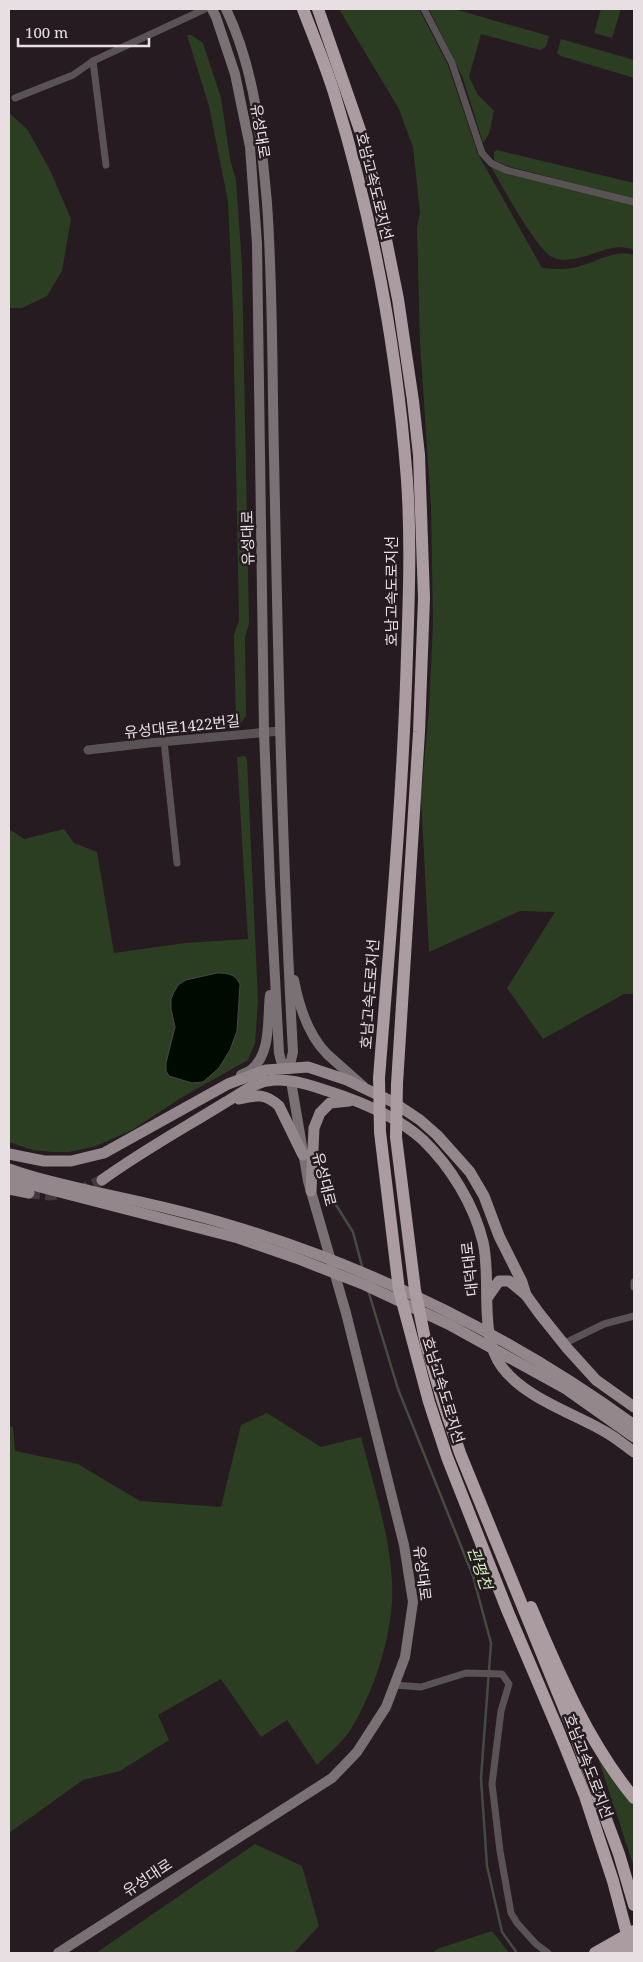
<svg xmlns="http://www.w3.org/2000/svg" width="643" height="1962" font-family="'Noto Serif','Noto Sans KR',serif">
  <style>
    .green { fill: #2c3e22; fill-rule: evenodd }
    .water { fill: #000a00; stroke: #454a44 }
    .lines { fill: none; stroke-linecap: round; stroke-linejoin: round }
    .stream { stroke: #454a44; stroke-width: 2.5 }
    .primary-tunnel { stroke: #43383d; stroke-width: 11; stroke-dasharray: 11 5.5; stroke-linecap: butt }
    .minor { stroke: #595355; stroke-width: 7 }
    .tertiary { stroke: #595355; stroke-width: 9 }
    .secondary { stroke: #7a7174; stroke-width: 10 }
    .primary { stroke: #94878c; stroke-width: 11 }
    .motorway { stroke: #ab9ca1; stroke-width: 12 }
    .labels { text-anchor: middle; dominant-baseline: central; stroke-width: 5; stroke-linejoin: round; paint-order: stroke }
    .street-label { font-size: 15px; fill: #e7dfe2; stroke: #261b20 }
    .water-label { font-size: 16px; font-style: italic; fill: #cbf0b6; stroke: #261b20 }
  </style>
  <rect width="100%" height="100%" fill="#261b20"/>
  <g class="green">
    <path d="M 339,9 L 419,9 L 448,65 L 478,154 L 542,268 C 553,269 565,270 577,267 C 597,262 614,249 634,255 L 634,994 L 624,994 L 543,1039 L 507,988 L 555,912 L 520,911 L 429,952 L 421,797 L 429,709 L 433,624 L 431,508 L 420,342 L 417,228 L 420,213 L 413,147 L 399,109 Z"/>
    <path d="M 429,9 L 454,9 L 549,36 L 546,47 L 540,50 L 481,34 L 469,77 L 478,95 L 494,111 L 489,134 L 483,143 L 463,78 Z"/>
    <path d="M 601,9 L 621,9 L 612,38 L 594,33 Z"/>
    <path d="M 187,35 L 191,35 L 203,43 L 221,98 L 230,159 L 236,180 L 242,265 L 249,624 L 245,637 L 246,716 L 241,723 L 236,724 L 234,635 L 239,621 L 233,311 L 228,201 L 209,106 Z"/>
    <path d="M 561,39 L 634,60 L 634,78 L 561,56 L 557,53 Z"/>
    <path d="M 9,113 L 27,129 L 50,170 L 71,219 L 62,271 L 47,296 L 22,308 L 9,308 Z"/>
    <path d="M 497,150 L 634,183 L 634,199 L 507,166 L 494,160 L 494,152 Z"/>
    <path d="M 490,165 L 634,204 L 634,250 C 617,243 603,251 586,256 C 575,259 563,262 552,257 C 536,249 501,184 490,165 Z"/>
    <path d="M 245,756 L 247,759 L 258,1001 L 255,1043 L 248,1060 L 184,1096 L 132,1130 L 96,1146 L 69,1152 L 52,1152 L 33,1150 L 9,1142 L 9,829 L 24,839 L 64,829 L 74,843 L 97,852 L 114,953 L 185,943 L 248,939 L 237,757 ZM 217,973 L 240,984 L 237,1031 L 192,1083 L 169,1076 L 166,1063 L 175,1027 L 171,1009 L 186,980 Z"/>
    <path d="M 267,1413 L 321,1447 L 361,1437 C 374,1487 395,1550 392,1602 C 389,1645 373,1693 351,1729 C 343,1742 328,1754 317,1765 L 287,1720 L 261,1737 L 221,1679 L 158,1715 L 169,1740 L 120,1771 L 83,1780 L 9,1833 L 9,1426 L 13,1427 L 15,1451 L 78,1464 L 140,1501 L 221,1507 L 241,1425 Z"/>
    <path d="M 598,1758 L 634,1805 L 634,1867 Z"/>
    <path d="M 255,1844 L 302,1866 L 319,1926 L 294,1953 L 96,1953 Z"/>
    <path d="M 492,1931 L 509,1953 L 433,1953 L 437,1949 Z"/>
  </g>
  <path class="water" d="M 217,973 C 228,973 235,974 240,984 L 237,1031 L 230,1050 L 219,1068 L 203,1082 L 192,1083 L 169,1076 L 166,1071 L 166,1063 L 175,1027 L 171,1009 L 171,999 L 174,992 L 178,985 L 186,980 Z"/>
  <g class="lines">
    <g class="stream">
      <path d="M 336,1205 L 353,1232 L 363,1270"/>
      <path d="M 368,1290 L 398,1389 L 473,1576 L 491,1643 L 481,1778 L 487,1866 L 502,1932 L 517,1953"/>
    </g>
    <g class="primary-tunnel">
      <path d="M 78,1191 L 102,1180"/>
      <path d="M 29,1193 L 50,1195 L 60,1194"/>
    </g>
    <g class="minor">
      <path d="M 424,9 L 452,63 L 482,153 L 491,163 L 506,170 L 634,202"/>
      <path d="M 93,61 L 106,165"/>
      <path d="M 15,98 L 73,75 L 93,61 L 205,9"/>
      <path d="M 164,741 L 177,863"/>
      <path d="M 634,1282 L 634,1287"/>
      <path d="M 563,1344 L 604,1324 L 634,1316"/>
      <path d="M 394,1685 L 421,1687 L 466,1673 L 502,1674 L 509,1684 L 501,1711 L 492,1784 L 500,1851 L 511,1913 L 517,1923 L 536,1944 L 548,1953"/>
    </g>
    <path class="tertiary" d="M 88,750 L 149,743 L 280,731"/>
    <g class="secondary">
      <path d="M 212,9 L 216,17 L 235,74 L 250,147 L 257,244 L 264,732 L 270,884 L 279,1053 L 281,1061 L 289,1069 L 293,1052 C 282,853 278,655 274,456 C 272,372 273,287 267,203 C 261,136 255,70 226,9"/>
      <path d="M 294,980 C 299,1006 308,1035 327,1054 C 339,1065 351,1075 363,1086"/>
      <path d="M 241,1075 C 244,1073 248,1072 251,1070 C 272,1053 267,1018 270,995"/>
      <path d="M 58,1953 L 332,1778 L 357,1752 L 386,1707 L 405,1657 L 413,1602 L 404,1545 L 346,1313 L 308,1181 L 291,1081"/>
    </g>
    <g class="primary">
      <path d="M 239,1099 C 257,1095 265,1093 279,1106 L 303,1155"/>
      <path d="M 9,1154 L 44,1161 L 71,1161 L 104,1153 L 228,1084 L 266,1070 L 308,1067 L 347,1080 L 393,1102 L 420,1120 L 437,1135 L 470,1172 L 484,1196 L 499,1236 L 522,1282 L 526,1295 L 539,1313 L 567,1348 L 596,1380 L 634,1407"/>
      <path d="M 9,1169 C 38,1180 70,1186 100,1193 C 146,1203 192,1213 236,1227 C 376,1269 516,1339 634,1425"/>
      <path d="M 9,1179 L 238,1238 L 296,1258 L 365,1285 L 448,1324 L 566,1389 L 634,1437"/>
      <path d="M 102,1180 C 142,1151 184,1128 226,1102 C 239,1095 253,1083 267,1081 C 287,1077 309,1085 328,1091 C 359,1101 398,1117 423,1140 C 451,1167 474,1205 483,1242 C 492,1280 478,1335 502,1367 C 524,1397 570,1412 602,1430 C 614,1436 624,1445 634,1452"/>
      <path d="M 9,1189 L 29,1193"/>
      <path d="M 311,1191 L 314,1128 L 320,1113 L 330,1103 L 349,1101"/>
      <path d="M 487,1298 L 499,1281 L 509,1281 L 526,1295"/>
    </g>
    <g class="motorway">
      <path d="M 303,9 C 314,38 326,66 335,96 C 373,220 397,350 407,480 C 411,538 409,596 407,654 C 403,795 390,937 379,1078 L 380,1132 L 399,1290 L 429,1402 L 447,1457 L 508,1612 L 562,1739 L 585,1796 L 613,1881 L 632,1953"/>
      <path d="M 318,9 L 362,136 L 378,200 L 398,299 L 413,401 L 419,455 L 424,598 L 419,732 L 397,1084 L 396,1137 L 415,1290 L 426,1344 L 442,1399 L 460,1453 L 575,1735 L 619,1854 L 634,1905"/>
      <path d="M 531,1607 C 559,1673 588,1742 634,1798"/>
      <path d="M 595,1953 L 634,1931"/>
      <path d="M 614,1953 L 634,1942"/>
    </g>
  </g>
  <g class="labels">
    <g class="street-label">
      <text transform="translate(261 131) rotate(81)">유성대로</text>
      <text transform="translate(375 186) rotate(76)">호남고속도로지선</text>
      <text transform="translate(247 538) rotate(-91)">유성대로</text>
      <text transform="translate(391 591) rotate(-90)">호남고속도로지선</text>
      <text transform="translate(182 726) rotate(-6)">유성대로1422번길</text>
      <text transform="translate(369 994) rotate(-86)">호남고속도로지선</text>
      <text transform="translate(325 1179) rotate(76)">유성대로</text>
      <text transform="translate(469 1269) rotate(-96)">대덕대로</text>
      <text transform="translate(444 1390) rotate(73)">호남고속도로지선</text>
      <text transform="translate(423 1573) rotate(83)">유성대로</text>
      <text transform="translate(589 1766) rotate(69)">호남고속도로지선</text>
      <text transform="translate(147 1877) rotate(-33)">유성대로</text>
    </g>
    <g class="water-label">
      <text transform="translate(480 1568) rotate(71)">관평천</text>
    </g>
  </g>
  <rect width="643" height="1962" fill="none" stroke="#e7dfe2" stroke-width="20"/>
  <path d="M18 38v8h131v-8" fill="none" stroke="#e7dfe2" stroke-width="2.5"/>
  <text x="25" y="38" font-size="15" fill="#e7dfe2" stroke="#261b20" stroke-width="4" paint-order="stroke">100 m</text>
</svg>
